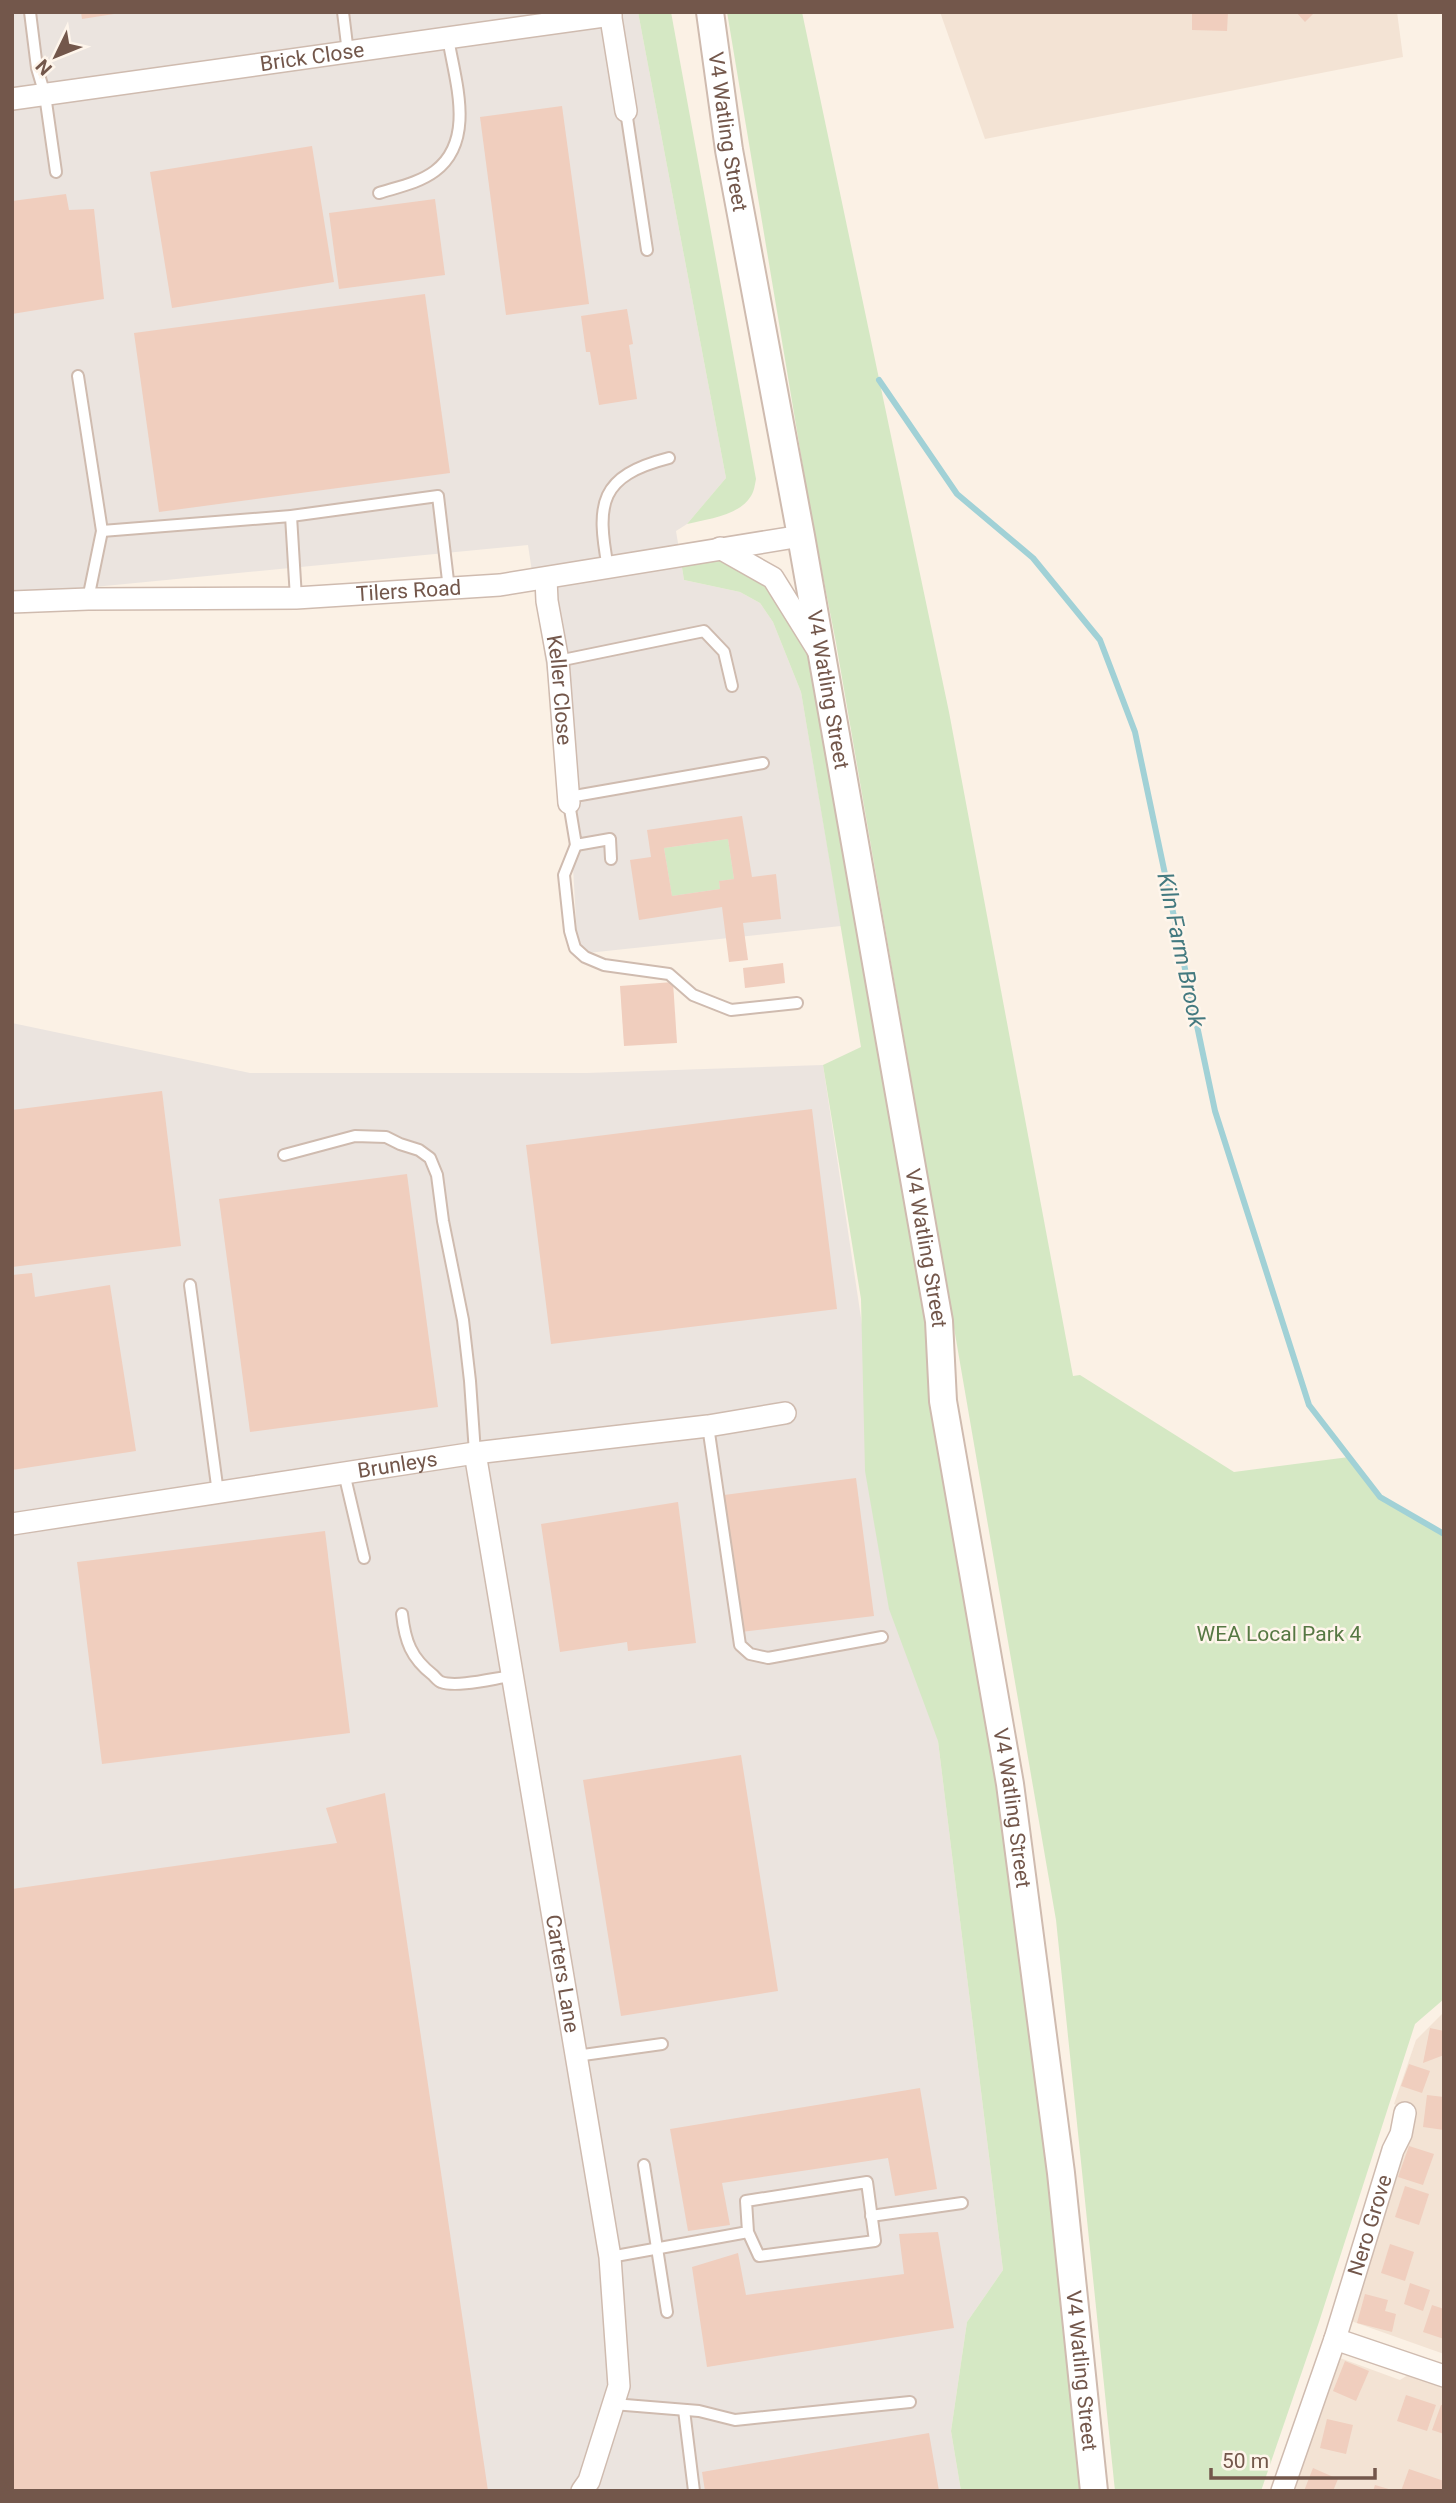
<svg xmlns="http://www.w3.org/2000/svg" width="1456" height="2503" font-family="Roboto,sans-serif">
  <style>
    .residential { fill: #f3e3d4 }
    .industrial { fill: #ebe4df }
    .green { fill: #d5e8c4 }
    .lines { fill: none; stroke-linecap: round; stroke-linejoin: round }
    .stream { stroke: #a1d1d6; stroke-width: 6 }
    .building { fill: #f0cebe; fill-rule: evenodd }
    .service-casing { stroke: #cfbbaf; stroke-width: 14 }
    .minor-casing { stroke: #cfbbaf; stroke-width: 24 }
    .tertiary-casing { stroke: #cfbbaf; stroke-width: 30 }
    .service { stroke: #fff; stroke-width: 10 }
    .minor { stroke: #fff; stroke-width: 21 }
    .tertiary { stroke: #fff; stroke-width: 26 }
    .labels { text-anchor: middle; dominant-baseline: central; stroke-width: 5; stroke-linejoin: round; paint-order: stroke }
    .street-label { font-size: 21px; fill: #73574b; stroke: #fef5eb }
    .park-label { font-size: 21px; fill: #567843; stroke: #fef5eb }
    .water-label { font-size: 23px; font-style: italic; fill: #43797f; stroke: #fef5eb }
  </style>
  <rect width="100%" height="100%" fill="#fbf1e5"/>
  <g class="residential">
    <path d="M 940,12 L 1397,12 L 1403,57 L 985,139 Z"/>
    <path d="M 1444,2012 L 1444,2354 L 1351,2321 L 1417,2115 L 1394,2104 L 1416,2040 Z"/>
    <path d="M 1340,2358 L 1400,2380 L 1408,2375 L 1444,2386 L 1444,2491 L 1291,2491 Z"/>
  </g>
  <g class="industrial">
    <path d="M 12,12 L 638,12 L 726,478 L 687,524 L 676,531 L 684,580 L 740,592 L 760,603 L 773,622 L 801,692 L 841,926 L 578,954 L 571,833 L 528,545 L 12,595 Z"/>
    <path d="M 12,1023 L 250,1073 L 587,1073 L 823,1065 L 869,1371 L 938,1741 L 1003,2270 L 967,2322 L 951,2431 L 961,2491 L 12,2491 Z"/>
  </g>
  <g class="green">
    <path d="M 638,12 L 671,12 L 756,479 C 755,484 754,492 751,496 C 739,516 707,519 687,524 L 726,478 Z"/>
    <path d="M 727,12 L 802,12 L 949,712 L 1073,1376 L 1080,1375 L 1234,1472 L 1349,1457 L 1380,1497 L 1444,1534 L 1444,1999 L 1415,2024 L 1319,2322 L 1261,2491 L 1115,2491 L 1056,1920 L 836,643 L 811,515 Z"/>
    <path d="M 720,548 L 773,578 L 822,656 L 1010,1784 L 1094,2491 L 961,2491 L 951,2431 L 967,2322 L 1003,2270 L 938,1741 L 889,1609 L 865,1471 L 861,1299 L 823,1065 L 861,1047 L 801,692 L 773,622 L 760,603 L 740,592 L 684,580 L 680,555 Z"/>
    <path d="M 728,839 L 734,879 L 719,881 L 720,889 L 672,896 L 664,848 Z"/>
  </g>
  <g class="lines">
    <path class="stream" d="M 879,380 L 957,494 L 1033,558 L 1100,640 L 1135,732 L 1215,1111 L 1309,1405 L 1380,1497 L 1444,1534"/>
  </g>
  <g class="building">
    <path d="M 81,12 L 114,12 L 114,14 L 82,19 Z"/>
    <path d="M 1192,12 L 1228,12 L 1227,31 L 1192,30 Z"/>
    <path d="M 1296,12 L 1315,12 L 1305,22 Z"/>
    <path d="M 562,106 L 589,304 L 506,315 L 480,117 Z"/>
    <path d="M 312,146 L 334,282 L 172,308 L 150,172 Z"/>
    <path d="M 66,194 L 69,210 L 94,209 L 104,299 L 12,314 L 12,201 Z"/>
    <path d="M 435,199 L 445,275 L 339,289 L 329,213 Z"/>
    <path d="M 425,294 L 450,473 L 159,512 L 134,333 Z"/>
    <path d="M 627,309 L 633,344 L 629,345 L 637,399 L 599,405 L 590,352 L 586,352 L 581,316 Z"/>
    <path d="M 742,816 L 752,877 L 776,874 L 781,919 L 743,923 L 748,960 L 729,962 L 722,907 L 639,920 L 630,860 L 651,857 L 647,830 ZM 728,839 L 734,879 L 719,881 L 720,889 L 672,896 L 664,848 Z"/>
    <path d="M 783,963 L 785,983 L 745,988 L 743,968 Z"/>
    <path d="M 673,982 L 677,1043 L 624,1046 L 620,986 Z"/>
    <path d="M 162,1091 L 181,1246 L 12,1267 L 12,1110 Z"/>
    <path d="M 812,1109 L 837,1309 L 551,1344 L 526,1145 Z"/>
    <path d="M 407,1174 L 438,1407 L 250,1432 L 219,1199 Z"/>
    <path d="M 32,1273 L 35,1297 L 110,1285 L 136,1451 L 12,1470 L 12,1275 Z"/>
    <path d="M 856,1478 L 874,1616 L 741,1632 L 724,1495 Z"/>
    <path d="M 678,1502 L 696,1643 L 628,1651 L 627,1642 L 560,1652 L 541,1524 Z"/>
    <path d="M 325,1531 L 350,1733 L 102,1764 L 77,1562 Z"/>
    <path d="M 741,1755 L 778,1991 L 621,2016 L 583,1780 Z"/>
    <path d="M 385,1793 L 488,2491 L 12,2491 L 12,1889 L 337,1843 L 326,1808 Z"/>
    <path d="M 1430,2028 L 1444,2031 L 1444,2055 L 1423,2063 Z"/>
    <path d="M 1409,2064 L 1430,2071 L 1422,2093 L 1401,2086 Z"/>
    <path d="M 920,2088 L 937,2189 L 895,2196 L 888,2158 L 722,2183 L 730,2225 L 688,2231 L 670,2129 Z"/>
    <path d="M 1427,2095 L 1444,2097 L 1444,2130 L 1423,2127 Z"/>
    <path d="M 1409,2146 L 1434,2154 L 1423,2185 L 1398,2177 Z"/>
    <path d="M 1405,2186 L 1429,2194 L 1419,2225 L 1395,2217 Z"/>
    <path d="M 938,2232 L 954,2328 L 707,2367 L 692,2267 L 738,2253 L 746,2295 L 904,2274 L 899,2234 Z"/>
    <path d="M 1390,2244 L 1414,2252 L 1405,2281 L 1381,2273 Z"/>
    <path d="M 1410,2283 L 1430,2290 L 1423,2311 L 1404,2304 Z"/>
    <path d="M 1365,2294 L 1388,2300 L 1385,2311 L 1396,2314 L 1392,2332 L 1357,2323 Z"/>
    <path d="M 1432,2305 L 1444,2309 L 1444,2339 L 1423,2332 Z"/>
    <path d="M 1345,2361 L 1369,2371 L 1356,2401 L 1333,2391 Z"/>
    <path d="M 1406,2395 L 1436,2405 L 1427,2431 L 1397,2421 Z"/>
    <path d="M 1441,2405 L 1444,2405 L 1444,2434 L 1432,2430 Z"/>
    <path d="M 1327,2419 L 1353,2425 L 1346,2454 L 1320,2448 Z"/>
    <path d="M 929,2433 L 939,2491 L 705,2491 L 702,2472 Z"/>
    <path d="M 1313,2468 L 1338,2479 L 1333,2491 L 1304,2491 Z"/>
    <path d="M 1409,2469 L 1444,2481 L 1444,2491 L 1401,2491 Z"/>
    <path d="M 1375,2485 L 1392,2490 L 1392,2491 L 1373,2491 Z"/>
  </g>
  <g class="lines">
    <defs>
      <g id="service">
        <path d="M 30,12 L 37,68 L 45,95 L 56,172"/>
        <path d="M 343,12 L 348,53"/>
        <path d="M 626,111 L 647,250"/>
        <path d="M 379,193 C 398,187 419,183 435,171 C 476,140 455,81 448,38"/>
        <path d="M 78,376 L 102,531 L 88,599"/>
        <path d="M 291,516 L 296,598"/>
        <path d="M 102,531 L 291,516 L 438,496 L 449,589"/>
        <path d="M 608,568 C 596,503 599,476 669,458"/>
        <path d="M 558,661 L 704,631 L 724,652 L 732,686"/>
        <path d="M 569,797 L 763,763"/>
        <path d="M 569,803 L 576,845 L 610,839 L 611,859"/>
        <path d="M 576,845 L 564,875 L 570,931 L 575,948 L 585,957 L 604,965 L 669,974 L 693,995 L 731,1010 L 797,1003"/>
        <path d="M 284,1155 L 355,1136 L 386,1137 L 400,1144 L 419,1150 L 430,1158 L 437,1175 L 443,1221 L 463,1320 L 470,1381 L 475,1453"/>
        <path d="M 190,1285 L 218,1493"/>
        <path d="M 708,1426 L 740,1645 L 750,1654 L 768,1658 L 882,1637"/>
        <path d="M 344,1473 L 364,1558"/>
        <path d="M 402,1614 C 405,1641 411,1658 433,1675 C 436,1678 438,1681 441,1682 C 457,1688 495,1678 512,1676"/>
        <path d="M 576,2056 L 662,2044"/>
        <path d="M 644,2165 L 667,2312"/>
        <path d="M 871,2216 L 962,2203"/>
        <path d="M 610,2257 L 748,2232 L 746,2201 L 867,2182 L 875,2241 L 759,2256 L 748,2232"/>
        <path d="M 613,2404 L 699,2411 L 735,2420 L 910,2402"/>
        <path d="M 684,2410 L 694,2491"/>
      </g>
      <g id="minor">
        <path d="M 610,12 L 626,111"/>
        <path id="s1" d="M 12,99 L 611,15"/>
        <path d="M 720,548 L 773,578 L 819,652"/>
        <path id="s2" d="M 546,579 L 547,601 L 558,661 L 569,803"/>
        <path id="s3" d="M 12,602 L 88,599 L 296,598 L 500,585 L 801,536"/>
        <path id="s4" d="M 475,1453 L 610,2257 L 619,2386 L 589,2481 L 582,2491"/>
        <path id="s5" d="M 12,1524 L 475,1453 L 708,1426 L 785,1413"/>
        <path d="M 1335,2339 L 1444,2376"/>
        <path id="s6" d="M 1282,2491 L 1335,2339 L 1393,2150 L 1401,2134 L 1405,2113"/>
      </g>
      <g id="tertiary">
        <path id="s7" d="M 710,12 L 729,150 L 801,536 L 939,1321 L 943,1401 L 1010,1784 L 1061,2173 L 1094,2491"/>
      </g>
    </defs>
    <use href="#service" class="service-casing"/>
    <use href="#minor" class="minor-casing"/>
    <use href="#tertiary" class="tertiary-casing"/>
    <use href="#service" class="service"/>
    <use href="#minor" class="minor"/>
    <use href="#tertiary" class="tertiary"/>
  </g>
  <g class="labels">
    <g class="street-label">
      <text stroke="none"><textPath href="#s1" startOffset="303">Brick Close</textPath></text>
      <text stroke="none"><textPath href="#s7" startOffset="121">V4 Watling Street</textPath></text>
      <text stroke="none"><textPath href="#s3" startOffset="397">Tilers Road</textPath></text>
      <text stroke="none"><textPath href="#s7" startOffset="688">V4 Watling Street</textPath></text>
      <text stroke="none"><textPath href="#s2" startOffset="112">Keller Close</textPath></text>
      <text stroke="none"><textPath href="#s7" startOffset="1255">V4 Watling Street</textPath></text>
      <text stroke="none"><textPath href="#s5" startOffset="390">Brunleys</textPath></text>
      <text stroke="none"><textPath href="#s7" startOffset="1822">V4 Watling Street</textPath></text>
      <text stroke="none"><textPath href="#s4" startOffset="528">Carters Lane</textPath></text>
      <text stroke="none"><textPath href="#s6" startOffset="280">Nero Grove</textPath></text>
      <text stroke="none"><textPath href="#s7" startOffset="2389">V4 Watling Street</textPath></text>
    </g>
    <g class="park-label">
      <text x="1279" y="1634">WEA Local Park 4</text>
    </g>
    <g class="water-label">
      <text transform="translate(1181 950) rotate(78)">Kiln Farm Brook</text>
    </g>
  </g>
  <rect width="1456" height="2503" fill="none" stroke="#73574b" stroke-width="28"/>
  <g transform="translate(56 56) rotate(227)" stroke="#fef5eb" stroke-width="5" paint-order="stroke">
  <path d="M0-5L12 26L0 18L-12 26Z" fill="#73574b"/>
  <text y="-10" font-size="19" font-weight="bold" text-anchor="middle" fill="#73574b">N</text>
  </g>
  <path d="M1211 2468v10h164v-10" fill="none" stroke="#73574b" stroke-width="3.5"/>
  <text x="1222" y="2468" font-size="21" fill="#73574b" stroke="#fef5eb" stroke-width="5" paint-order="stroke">50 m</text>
</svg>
